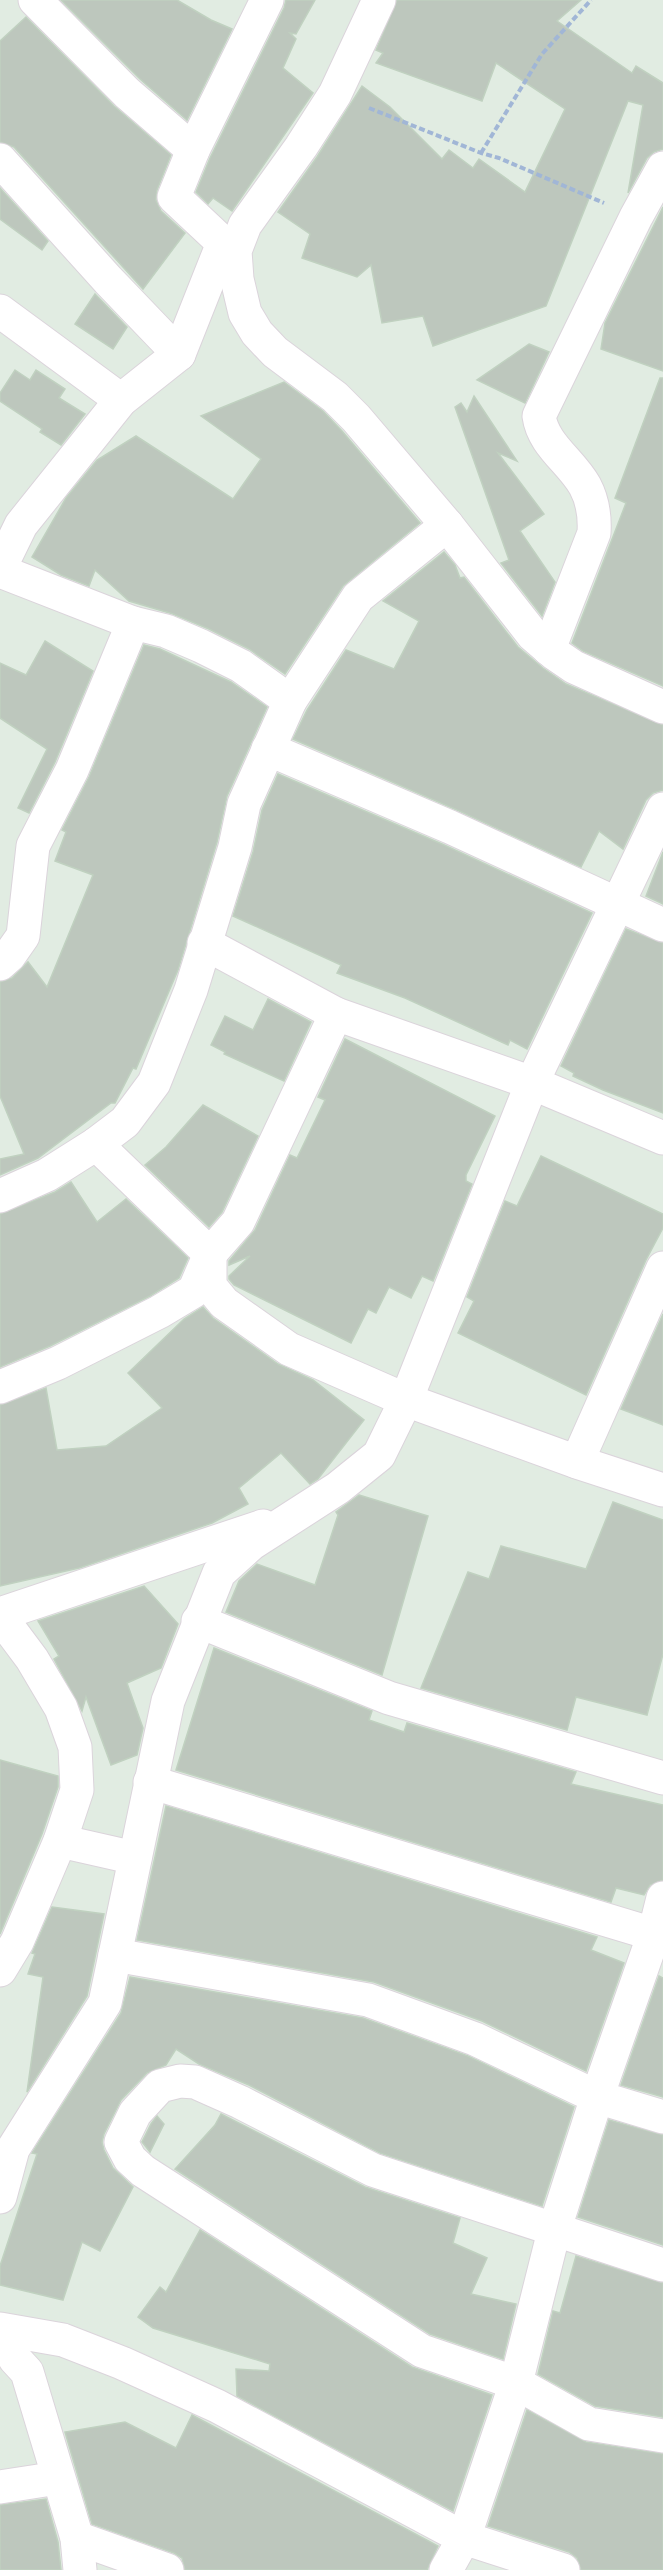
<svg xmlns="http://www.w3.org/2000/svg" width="663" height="2570" font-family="Raleway,sans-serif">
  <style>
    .building { fill: #bdc7bd; stroke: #c0d1c0; stroke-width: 1.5 }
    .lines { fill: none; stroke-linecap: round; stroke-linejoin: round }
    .minor-casing { stroke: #dbd4db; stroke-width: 35 }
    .path { stroke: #a1b6d6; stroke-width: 4; stroke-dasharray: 6 3; stroke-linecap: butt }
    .minor { stroke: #fff; stroke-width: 33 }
  </style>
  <rect width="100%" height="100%" fill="#e1ece2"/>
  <g class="building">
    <path d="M 61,0 L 177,0 L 211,20 L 232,29 L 187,120 L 140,79 Z"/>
    <path d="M 286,0 L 315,0 L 296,34 L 290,33 L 296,39 L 283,68 L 313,93 L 232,211 L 213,198 L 208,204 L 196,192 L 210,158 L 284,8 Z"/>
    <path d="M 397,0 L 581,0 L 557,21 L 632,73 L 636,66 L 663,83 L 663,149 L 654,152 L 647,158 L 628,193 L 643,105 L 628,101 L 546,306 L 433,346 L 423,316 L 382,323 L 371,265 L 357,277 L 302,258 L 310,234 L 278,212 L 317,157 L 362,86 L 390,107 L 442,159 L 449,150 L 473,168 L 479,159 L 525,192 L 565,109 L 496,63 L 482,101 L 376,63 L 383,53 L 376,50 Z"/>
    <path d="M 26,17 L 114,106 L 171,155 L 157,190 L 156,200 L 161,211 L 185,233 L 143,289 L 14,147 L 0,142 L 0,41 Z"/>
    <path d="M 0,188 L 48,241 L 42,250 L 0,219 Z"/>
    <path d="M 663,207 L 663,371 L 601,349 L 605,323 Z"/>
    <path d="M 95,294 L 127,327 L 113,349 L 75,324 Z"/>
    <path d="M 529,344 L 549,352 L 525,403 L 477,380 Z"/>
    <path d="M 15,370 L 30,380 L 36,370 L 65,389 L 59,398 L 85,414 L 61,445 L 40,432 L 42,429 L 0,401 L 0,393 Z"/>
    <path d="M 660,378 L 663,378 L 663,686 L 583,651 L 572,643 L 626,503 L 615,498 Z"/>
    <path d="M 284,382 L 323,411 L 342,431 L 420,523 L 343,586 L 285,674 L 249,649 L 209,629 L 173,614 L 129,601 L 95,570 L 89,586 L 61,575 L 32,557 L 66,498 L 97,460 L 136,436 L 233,499 L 261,459 L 201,416 Z"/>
    <path d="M 474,396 L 517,461 L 498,453 L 544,514 L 520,531 L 555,582 L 542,616 L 501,563 L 509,560 L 455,407 L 461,403 L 467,412 Z"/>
    <path d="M 444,552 L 455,565 L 460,578 L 464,577 L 518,647 L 543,668 L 566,684 L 663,725 L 663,790 L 653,793 L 646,800 L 623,849 L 599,831 L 581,867 L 457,810 L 293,739 L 307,710 L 346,650 L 394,669 L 419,621 L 383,601 Z"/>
    <path d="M 45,641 L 93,671 L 55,762 L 29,813 L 18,808 L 47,749 L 0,718 L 0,663 L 26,675 Z"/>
    <path d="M 144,645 L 160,649 L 231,682 L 267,707 L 227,796 L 217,842 L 178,970 L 136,1069 L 133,1068 L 115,1103 L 111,1103 L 38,1158 L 0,1175 L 0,1159 L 24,1154 L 0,1096 L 0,982 L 12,978 L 28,962 L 47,987 L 93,875 L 55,861 L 66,832 L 62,830 L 89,777 Z"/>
    <path d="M 278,774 L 442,844 L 592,913 L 527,1049 L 510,1040 L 508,1045 L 405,998 L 337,973 L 341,965 L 233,916 L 253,852 L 262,810 Z"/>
    <path d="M 663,852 L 663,904 L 646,896 Z"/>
    <path d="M 626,929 L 663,943 L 663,1113 L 603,1090 L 573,1076 L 574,1073 L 561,1066 Z"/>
    <path d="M 268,999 L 311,1022 L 284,1081 L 224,1054 L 225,1052 L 211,1045 L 225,1016 L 253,1030 Z"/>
    <path d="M 345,1039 L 495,1116 L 466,1175 L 466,1181 L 472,1184 L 433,1281 L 422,1276 L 411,1298 L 389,1287 L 376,1313 L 368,1309 L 351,1343 L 234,1285 L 229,1279 L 229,1276 L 250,1256 L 229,1265 L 229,1261 L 255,1230 L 290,1155 L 297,1158 L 325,1100 L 318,1097 Z"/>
    <path d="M 203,1105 L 258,1136 L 222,1212 L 209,1227 L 145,1165 L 166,1147 Z"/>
    <path d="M 541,1156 L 663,1214 L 663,1228 L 646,1260 L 586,1395 L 458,1333 L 474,1301 L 467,1297 L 505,1201 L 517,1206 Z"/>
    <path d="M 71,1182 L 97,1222 L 126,1199 L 188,1258 L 179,1278 L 150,1296 L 50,1346 L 0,1367 L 0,1214 L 55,1192 Z"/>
    <path d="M 203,1307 L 213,1318 L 278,1364 L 313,1380 L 364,1420 L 318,1479 L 310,1484 L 281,1453 L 239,1488 L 248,1504 L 212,1523 L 79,1568 L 0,1586 L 0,1405 L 46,1388 L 57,1450 L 106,1446 L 162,1408 L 128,1373 L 184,1319 Z"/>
    <path d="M 663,1314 L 663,1425 L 621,1409 Z"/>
    <path d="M 359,1495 L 428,1516 L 382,1675 L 226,1612 L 239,1581 L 257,1564 L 315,1585 L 338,1515 L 336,1512 Z"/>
    <path d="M 613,1502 L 663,1520 L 663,1654 L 647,1715 L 576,1697 L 567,1730 L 421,1688 L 468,1572 L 489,1579 L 501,1546 L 586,1569 Z"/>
    <path d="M 144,1586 L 178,1624 L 161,1668 L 127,1683 L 143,1728 L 137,1755 L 111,1765 L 86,1697 L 82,1711 L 54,1659 L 59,1656 L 38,1621 Z"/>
    <path d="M 214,1648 L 372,1711 L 369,1720 L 404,1732 L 407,1723 L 576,1772 L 571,1784 L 663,1805 L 663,1880 L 650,1885 L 644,1895 L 616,1888 L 611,1902 L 176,1770 Z"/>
    <path d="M 0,1760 L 58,1776 L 58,1787 L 42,1834 L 0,1934 Z"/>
    <path d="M 166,1806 L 597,1937 L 591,1950 L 624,1963 L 586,2071 L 482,2021 L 374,1982 L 137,1940 Z"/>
    <path d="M 52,1907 L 104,1914 L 87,1996 L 27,2092 L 43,1977 L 28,1974 L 35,1954 L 32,1953 Z"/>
    <path d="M 659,1976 L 663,1978 L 663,2097 L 621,2085 Z"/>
    <path d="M 130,1977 L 363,2018 L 468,2056 L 574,2107 L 542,2206 L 380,2153 L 249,2085 L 199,2064 L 176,2049 L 166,2065 L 147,2073 L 121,2100 L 104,2134 L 102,2142 L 104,2150 L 113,2168 L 133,2187 L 100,2251 L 82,2242 L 63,2300 L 0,2285 L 0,2266 L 37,2154 L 32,2153 L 121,2013 Z"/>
    <path d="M 221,2114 L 365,2187 L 460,2218 L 453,2243 L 487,2258 L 471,2294 L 516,2304 L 503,2359 L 430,2334 L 175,2169 L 215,2125 Z"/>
    <path d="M 157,2116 L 164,2124 L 150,2152 L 142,2142 L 151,2124 Z"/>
    <path d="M 609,2120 L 663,2135 L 663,2245 L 578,2217 Z"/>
    <path d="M 200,2230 L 412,2367 L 492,2395 L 453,2511 L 237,2396 L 236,2369 L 269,2371 L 270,2364 L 153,2328 L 138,2317 L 160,2287 L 166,2292 Z"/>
    <path d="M 576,2256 L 663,2283 L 663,2417 L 595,2406 L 538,2374 L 553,2311 L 560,2313 Z"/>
    <path d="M 527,2410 L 586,2442 L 663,2454 L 663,2570 L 581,2570 L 577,2558 L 569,2552 L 488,2526 Z"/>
    <path d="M 192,2415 L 438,2546 L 427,2570 L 185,2570 L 182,2558 L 174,2553 L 92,2524 L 65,2432 L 125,2422 L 176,2448 Z"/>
    <path d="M 46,2499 L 58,2542 L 61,2570 L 0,2570 L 0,2505 Z"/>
  </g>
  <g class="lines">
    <defs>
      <g id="minor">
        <path d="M 35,0 L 127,93 L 193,150"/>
        <path d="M 379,0 L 335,94 L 301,147 L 245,225 L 235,251 L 237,279 L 245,313 L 257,333 L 275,352 L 335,397 L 356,418 L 447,525 L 533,635 L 555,654 L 574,667 L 663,707"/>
        <path d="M 0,160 L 108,280 L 179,354"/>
        <path d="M 0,311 L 121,400"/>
        <path d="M 0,568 L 21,525 L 121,400 L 179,354 L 223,243 L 174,197 L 193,150 L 267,0"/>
        <path d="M 0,571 L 133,623 L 166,631 L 201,646 L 241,666 L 290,701"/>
        <path d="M 549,649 L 594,533 C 595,517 593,501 585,486 C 571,461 543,445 539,416 L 636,217 L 663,168"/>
        <path d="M 268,749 L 450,827 L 663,925"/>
        <path d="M 204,943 L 336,1014 L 532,1083 L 663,1138"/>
        <path d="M 0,964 L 9,956 L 23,936 L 33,846 L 72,770 L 133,623"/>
        <path d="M 96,1144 L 210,1254 L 210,1286 L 224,1303 L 289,1349 L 406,1400 L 577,1462 L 663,1490"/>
        <path d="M 0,1196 L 47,1175 L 96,1144 L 125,1122 L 154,1083 L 191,990 L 235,847 L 244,804 L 290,701 L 358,597 L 447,525"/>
        <path d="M 0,1387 L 58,1363 L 159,1312 L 194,1291 L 210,1254 L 238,1222 L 336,1014"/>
        <path d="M 577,1462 L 663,1268"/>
        <path d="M 0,1614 L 263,1526"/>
        <path d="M 0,1616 L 32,1659 L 61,1708 L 75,1747 L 77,1790 L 60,1841 L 17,1942 L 0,1970"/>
        <path d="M 198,1621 L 389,1698 L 663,1778"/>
        <path d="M 150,1782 L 663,1937"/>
        <path d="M 60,1841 L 135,1858"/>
        <path d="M 115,1955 L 368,2000 L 475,2039 L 597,2097 L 663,2117"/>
        <path d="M 0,2197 L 13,2149 L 105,2003 L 168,1701 L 219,1573 L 251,1544 L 338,1488 L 379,1455 L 406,1400 L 532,1083 L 663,809"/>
        <path d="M 663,2265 L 373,2170 L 240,2102 L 195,2082 L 180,2081 L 160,2086 L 135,2113 L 121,2142 L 130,2159 L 143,2171 L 422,2351 L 516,2383 L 589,2424 L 663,2436"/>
        <path d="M 0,2329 L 63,2340 L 122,2363 L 217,2406 L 464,2538 L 563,2570"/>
        <path d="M 0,2331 L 15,2359 L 27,2372 L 77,2538 L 80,2570"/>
        <path d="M 0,2487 L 58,2478"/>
        <path d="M 77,2538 L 167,2570"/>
        <path d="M 446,2570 L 464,2538 L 516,2383 L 554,2231 L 597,2097 L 654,1934 L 663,1898"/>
      </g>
    </defs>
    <use href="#minor" class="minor-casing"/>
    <g class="path">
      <path d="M 369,108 L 481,153 L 499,158 L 604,203"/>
      <path d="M 481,153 L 542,54 L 591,0"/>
    </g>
    <use href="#minor" class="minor"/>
  </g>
</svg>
